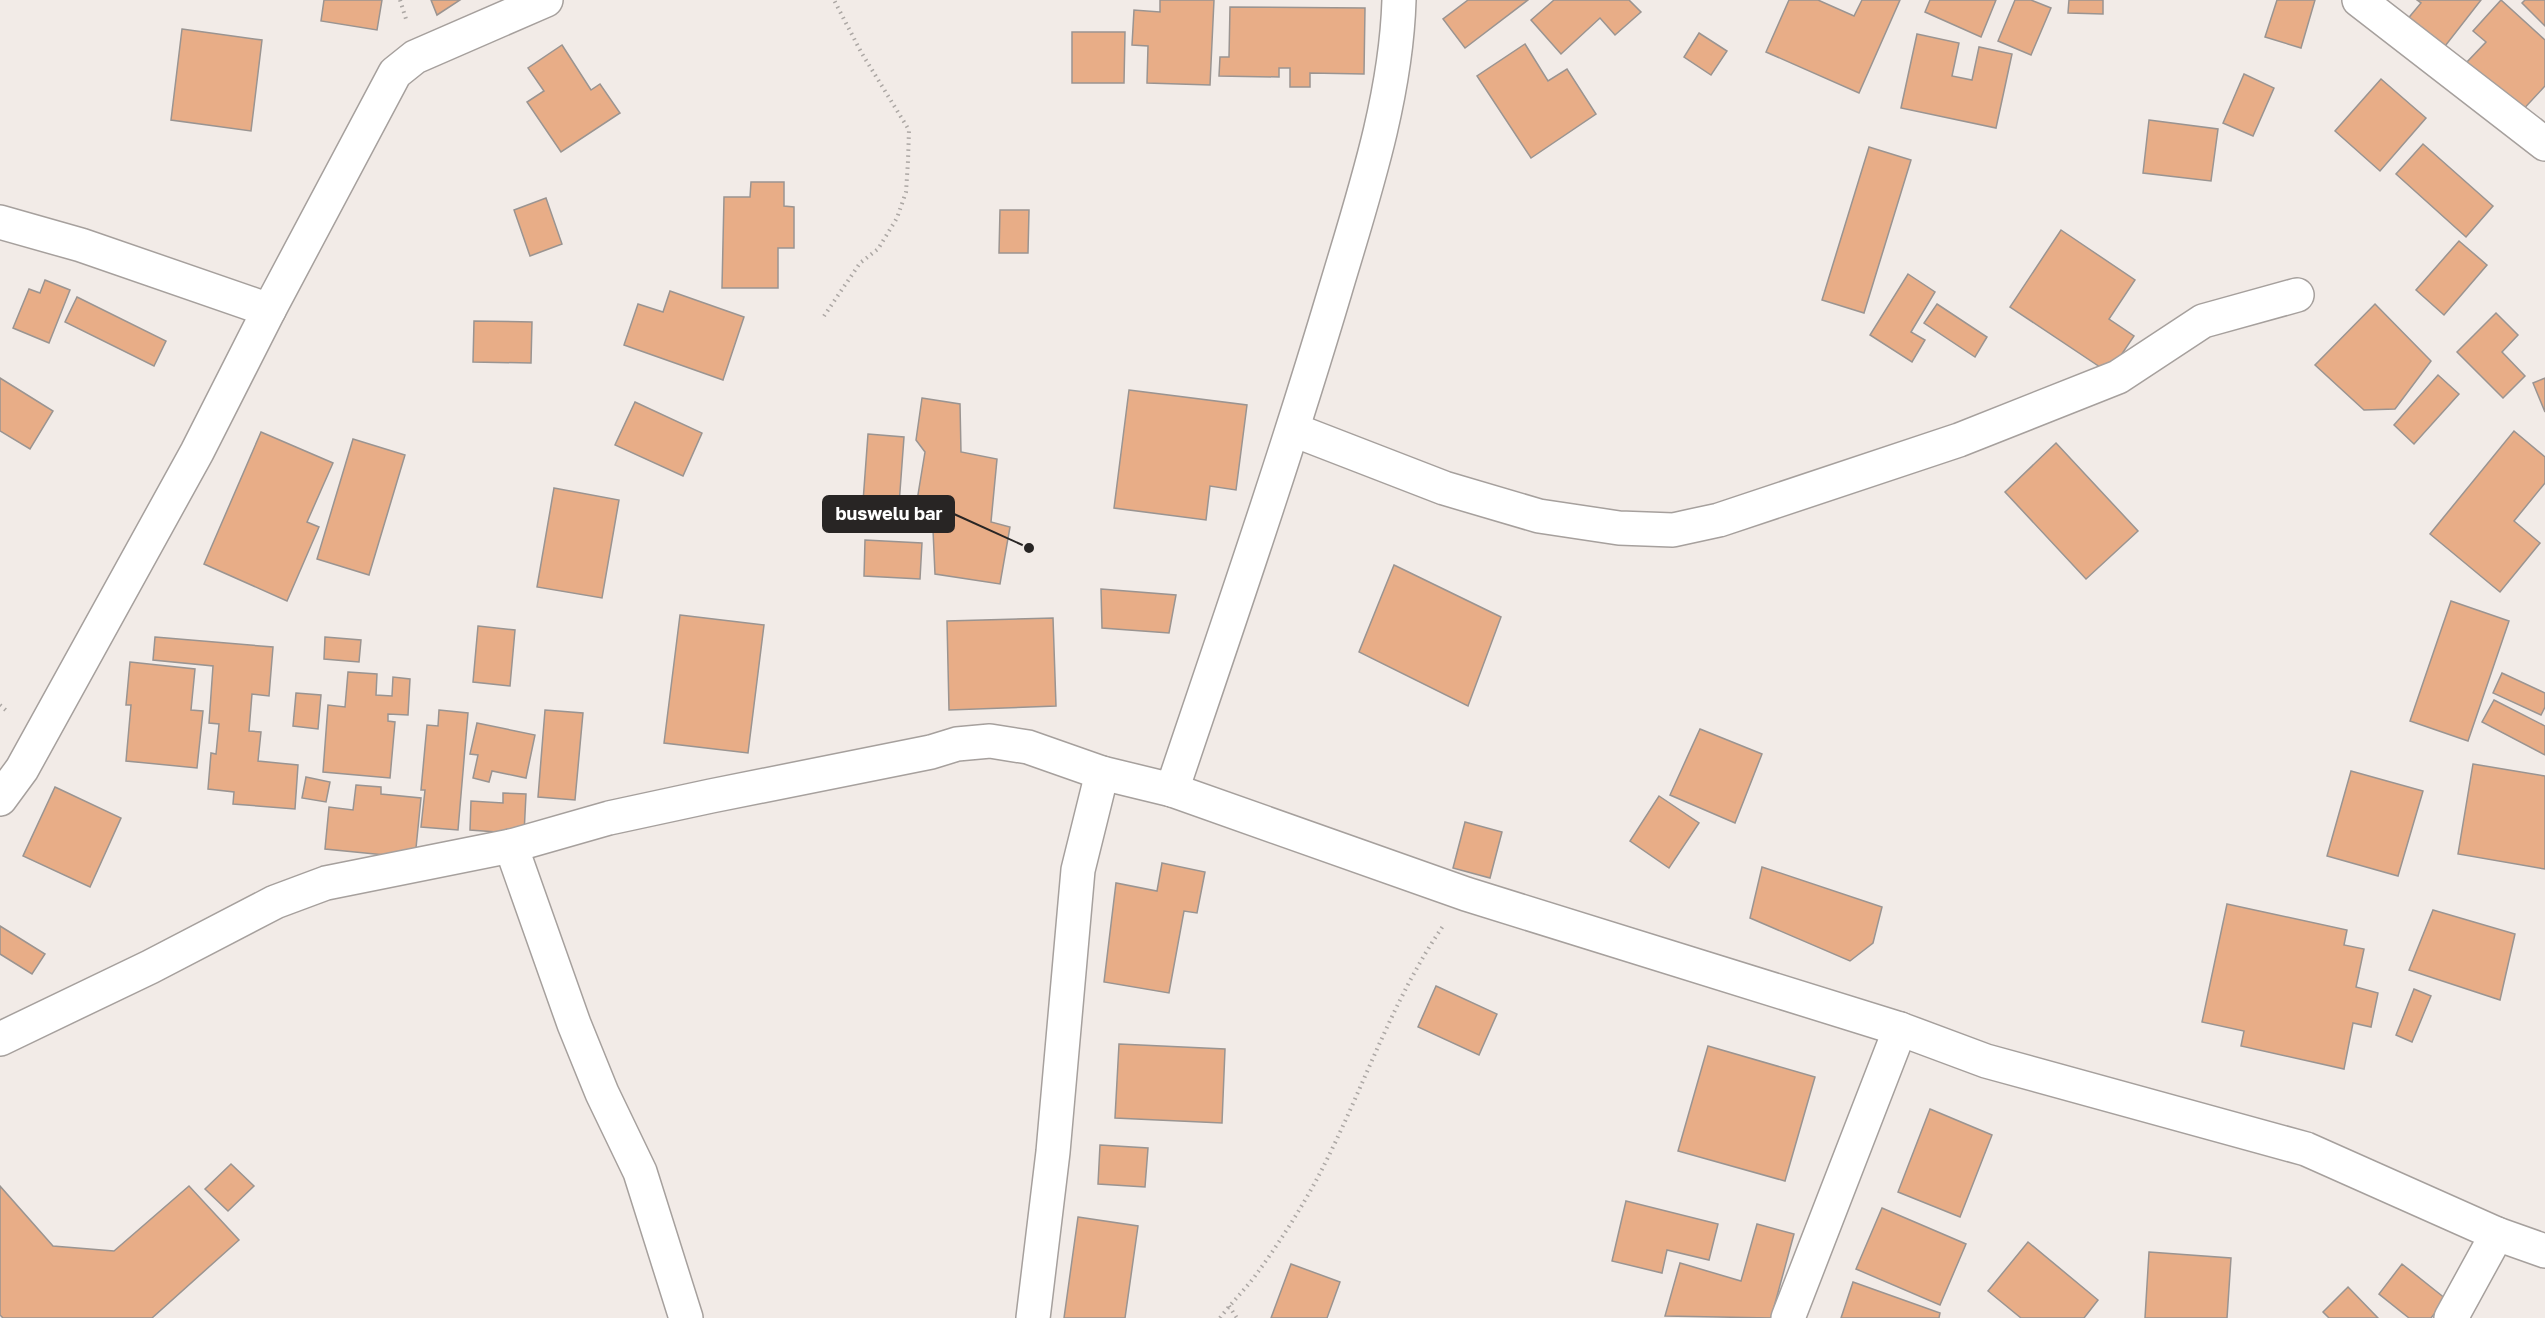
<svg xmlns="http://www.w3.org/2000/svg" width="2545" height="1318" font-family="'Golos Text',sans-serif">
  <style>
    .building { fill: #e8ad87; stroke: #9a9491; stroke-width: 1.5 }
    .lines { fill: none; stroke-linecap: round; stroke-linejoin: round }
    .minor-casing { stroke: #a6a09d; stroke-width: 36 }
    .path { stroke: #aca7a4; stroke-width: 4; stroke-dasharray: 1.5 4.5; stroke-linecap: butt }
    .minor { stroke: #fff; stroke-width: 33 }
    .leader { fill: none; stroke: #282524; stroke-width: 2 }
    .callout-dot { fill: #282524; stroke: #f2ebe7; stroke-width: 2 }
    .callout { fill: #282524; stroke: #282524; stroke-width: 2 }
    .callout-label { font-size: 18px; text-anchor: middle; font-weight: bold; fill: #fff }
  </style>
  <rect width="100%" height="100%" fill="#f2ebe7"/>
  <g class="building">
    <path d="M 324,0 L 382,0 L 377,30 L 321,21 Z"/>
    <path d="M 431,0 L 460,0 L 437,15 Z"/>
    <path d="M 1160,0 L 1214,0 L 1210,85 L 1147,83 L 1148,46 L 1132,45 L 1134,10 L 1160,12 Z"/>
    <path d="M 1468,0 L 1528,0 L 1465,48 L 1443,19 Z"/>
    <path d="M 1554,0 L 1629,0 L 1641,12 L 1615,35 L 1600,18 L 1561,54 L 1531,20 Z"/>
    <path d="M 1789,0 L 1818,0 L 1854,16 L 1862,0 L 1900,0 L 1859,93 L 1766,52 Z"/>
    <path d="M 1930,0 L 1996,0 L 1981,37 L 1925,12 Z"/>
    <path d="M 2015,0 L 2031,0 L 2051,8 L 2031,55 L 1998,41 Z"/>
    <path d="M 2069,0 L 2103,0 L 2103,14 L 2068,13 Z"/>
    <path d="M 2277,0 L 2315,0 L 2301,48 L 2265,37 Z"/>
    <path d="M 2417,0 L 2481,0 L 2442,50 L 2406,21 L 2421,3 Z"/>
    <path d="M 2501,0 L 2545,40 L 2545,86 L 2519,114 L 2466,63 L 2486,42 L 2473,31 Z"/>
    <path d="M 2525,0 L 2545,0 L 2545,26 L 2522,3 Z"/>
    <path d="M 1230,7 L 1365,8 L 1364,74 L 1310,73 L 1310,87 L 1290,87 L 1290,68 L 1279,68 L 1279,77 L 1219,76 L 1220,57 L 1229,57 Z"/>
    <path d="M 182,29 L 262,40 L 251,131 L 171,120 Z"/>
    <path d="M 1072,32 L 1125,32 L 1124,83 L 1072,83 Z"/>
    <path d="M 1699,33 L 1727,51 L 1711,75 L 1684,57 Z"/>
    <path d="M 1917,34 L 1959,43 L 1952,76 L 1972,80 L 1979,47 L 2012,54 L 1996,128 L 1901,108 Z"/>
    <path d="M 1525,44 L 1548,81 L 1567,69 L 1596,114 L 1531,158 L 1477,76 Z"/>
    <path d="M 562,45 L 591,90 L 600,84 L 620,113 L 561,152 L 527,102 L 544,91 L 528,68 Z"/>
    <path d="M 2244,74 L 2274,88 L 2253,136 L 2223,123 Z"/>
    <path d="M 2381,79 L 2426,118 L 2380,171 L 2335,131 Z"/>
    <path d="M 2149,120 L 2218,129 L 2211,181 L 2143,173 Z"/>
    <path d="M 2423,144 L 2493,206 L 2466,237 L 2396,174 Z"/>
    <path d="M 1869,147 L 1911,160 L 1864,313 L 1822,300 Z"/>
    <path d="M 751,182 L 784,182 L 784,206 L 794,207 L 794,248 L 778,248 L 778,288 L 722,288 L 724,197 L 750,197 Z"/>
    <path d="M 546,198 L 562,244 L 530,256 L 514,210 Z"/>
    <path d="M 1000,210 L 1029,210 L 1028,253 L 999,253 Z"/>
    <path d="M 2061,230 L 2135,280 L 2109,319 L 2134,336 L 2109,373 L 2010,307 Z"/>
    <path d="M 2459,241 L 2487,265 L 2444,315 L 2416,290 Z"/>
    <path d="M 1908,274 L 1935,292 L 1911,332 L 1925,340 L 1912,362 L 1870,335 Z"/>
    <path d="M 45,280 L 70,290 L 49,343 L 13,328 L 29,289 L 40,293 Z"/>
    <path d="M 670,291 L 744,317 L 723,380 L 624,345 L 638,304 L 663,312 Z"/>
    <path d="M 77,297 L 166,341 L 154,366 L 65,322 Z"/>
    <path d="M 1937,304 L 1987,337 L 1975,357 L 1924,323 Z"/>
    <path d="M 2375,304 L 2431,361 L 2395,409 L 2364,410 L 2315,365 Z"/>
    <path d="M 2496,313 L 2518,335 L 2502,352 L 2525,376 L 2503,398 L 2457,352 Z"/>
    <path d="M 474,321 L 532,322 L 531,363 L 473,362 Z"/>
    <path d="M 2438,375 L 2459,394 L 2414,444 L 2394,425 Z"/>
    <path d="M 0,378 L 53,411 L 30,449 L 0,431 Z"/>
    <path d="M 2545,378 L 2545,412 L 2533,383 Z"/>
    <path d="M 1129,390 L 1247,405 L 1236,490 L 1210,486 L 1206,520 L 1114,508 Z"/>
    <path d="M 922,398 L 960,404 L 961,452 L 997,459 L 991,522 L 1010,527 L 1000,584 L 935,574 L 933,530 L 912,531 L 925,452 L 916,440 Z"/>
    <path d="M 635,402 L 702,433 L 683,476 L 615,445 Z"/>
    <path d="M 2514,431 L 2545,457 L 2545,483 L 2514,521 L 2540,543 L 2500,592 L 2430,534 Z"/>
    <path d="M 261,432 L 333,463 L 307,522 L 319,527 L 287,601 L 204,564 Z"/>
    <path d="M 868,434 L 904,437 L 897,532 L 861,529 Z"/>
    <path d="M 353,439 L 405,455 L 369,575 L 317,559 Z"/>
    <path d="M 2056,443 L 2138,531 L 2086,579 L 2005,492 Z"/>
    <path d="M 554,488 L 619,500 L 602,598 L 537,587 Z"/>
    <path d="M 865,540 L 922,543 L 920,579 L 864,576 Z"/>
    <path d="M 1394,565 L 1501,617 L 1468,706 L 1359,652 Z"/>
    <path d="M 1101,589 L 1176,595 L 1169,633 L 1102,628 Z"/>
    <path d="M 2451,601 L 2509,621 L 2468,741 L 2410,721 Z"/>
    <path d="M 680,615 L 764,625 L 748,753 L 664,743 Z"/>
    <path d="M 1053,618 L 1056,706 L 949,710 L 947,621 Z"/>
    <path d="M 478,626 L 515,630 L 510,686 L 473,682 Z"/>
    <path d="M 155,637 L 273,647 L 269,696 L 252,694 L 249,731 L 261,732 L 258,761 L 298,765 L 295,809 L 233,804 L 234,792 L 208,789 L 211,753 L 216,754 L 219,724 L 209,723 L 213,666 L 153,660 Z"/>
    <path d="M 325,637 L 361,640 L 359,662 L 324,659 Z"/>
    <path d="M 130,662 L 195,669 L 191,710 L 203,711 L 197,768 L 126,761 L 131,705 L 126,705 Z"/>
    <path d="M 348,672 L 377,674 L 376,695 L 392,696 L 393,677 L 410,679 L 408,715 L 388,714 L 388,721 L 395,722 L 390,778 L 323,772 L 328,705 L 345,707 Z"/>
    <path d="M 2502,673 L 2545,693 L 2545,707 L 2541,715 L 2493,693 Z"/>
    <path d="M 296,693 L 321,695 L 318,729 L 293,726 Z"/>
    <path d="M 2494,700 L 2545,726 L 2545,755 L 2482,722 Z"/>
    <path d="M 439,710 L 468,713 L 458,830 L 421,827 L 425,790 L 421,790 L 427,725 L 438,726 Z"/>
    <path d="M 545,710 L 583,713 L 575,800 L 538,797 Z"/>
    <path d="M 477,723 L 535,735 L 526,778 L 492,771 L 489,782 L 473,778 L 478,755 L 470,754 Z"/>
    <path d="M 1700,729 L 1762,754 L 1735,823 L 1670,795 Z"/>
    <path d="M 2473,764 L 2545,776 L 2545,869 L 2458,854 Z"/>
    <path d="M 2351,771 L 2423,791 L 2398,876 L 2327,856 Z"/>
    <path d="M 306,777 L 330,782 L 326,802 L 302,798 Z"/>
    <path d="M 356,785 L 381,787 L 381,794 L 421,798 L 415,858 L 325,849 L 329,807 L 353,810 Z"/>
    <path d="M 55,787 L 121,818 L 90,887 L 23,856 Z"/>
    <path d="M 503,793 L 526,794 L 524,834 L 470,830 L 471,801 L 503,803 Z"/>
    <path d="M 1659,796 L 1699,823 L 1669,868 L 1630,841 Z"/>
    <path d="M 1465,822 L 1502,832 L 1490,878 L 1453,868 Z"/>
    <path d="M 1162,863 L 1205,872 L 1197,913 L 1184,911 L 1169,993 L 1104,982 L 1116,883 L 1157,891 Z"/>
    <path d="M 1762,867 L 1882,907 L 1873,943 L 1850,961 L 1750,918 Z"/>
    <path d="M 2227,904 L 2347,930 L 2344,945 L 2364,949 L 2356,987 L 2378,993 L 2371,1027 L 2353,1023 L 2344,1069 L 2241,1046 L 2244,1031 L 2202,1022 Z"/>
    <path d="M 2433,910 L 2515,934 L 2500,1000 L 2409,970 Z"/>
    <path d="M 0,926 L 45,954 L 32,974 L 0,954 Z"/>
    <path d="M 1436,986 L 1497,1014 L 1479,1055 L 1418,1027 Z"/>
    <path d="M 2414,989 L 2431,996 L 2412,1042 L 2396,1035 Z"/>
    <path d="M 1119,1044 L 1225,1049 L 1222,1123 L 1115,1118 Z"/>
    <path d="M 1708,1046 L 1815,1077 L 1785,1181 L 1678,1151 Z"/>
    <path d="M 1930,1109 L 1992,1135 L 1960,1217 L 1898,1192 Z"/>
    <path d="M 1100,1145 L 1148,1148 L 1145,1187 L 1098,1184 Z"/>
    <path d="M 231,1164 L 254,1186 L 228,1211 L 205,1189 Z"/>
    <path d="M 0,1186 L 53,1246 L 114,1251 L 189,1186 L 239,1240 L 152,1318 L 3,1318 L 0,1315 Z"/>
    <path d="M 1626,1201 L 1718,1224 L 1709,1260 L 1667,1250 L 1662,1273 L 1612,1261 Z"/>
    <path d="M 1882,1208 L 1966,1244 L 1940,1305 L 1856,1269 Z"/>
    <path d="M 1078,1217 L 1138,1226 L 1125,1318 L 1064,1318 Z"/>
    <path d="M 1757,1224 L 1794,1234 L 1771,1318 L 1665,1316 L 1680,1263 L 1741,1281 Z"/>
    <path d="M 2028,1242 L 2098,1300 L 2084,1318 L 2021,1318 L 1988,1291 Z"/>
    <path d="M 2149,1252 L 2231,1258 L 2227,1318 L 2145,1318 Z"/>
    <path d="M 1291,1264 L 1340,1282 L 1327,1318 L 1271,1318 Z"/>
    <path d="M 2402,1264 L 2446,1299 L 2431,1318 L 2409,1318 L 2379,1294 Z"/>
    <path d="M 1853,1282 L 1940,1313 L 1939,1318 L 1841,1318 Z"/>
    <path d="M 2348,1287 L 2378,1318 L 2329,1318 L 2323,1312 Z"/>
  </g>
  <g class="lines">
    <defs>
      <g id="minor">
        <path d="M 2359,0 L 2545,144"/>
        <path d="M 0,222 L 81,245 L 269,310"/>
        <path d="M 1294,430 L 1444,488 L 1539,516 L 1619,528 L 1673,530 L 1719,520 L 1959,440 L 2118,377 L 2203,321 L 2297,295"/>
        <path d="M 1172,790 C 1228,624 1285,459 1335,291 C 1363,197 1396,99 1399,0"/>
        <path d="M 0,799 L 22,769 L 197,452 L 269,310 L 395,73 L 415,57 L 546,0"/>
        <path d="M 511,846 L 574,1024 L 602,1093 L 640,1172 L 686,1318"/>
        <path d="M 0,1039 L 150,967 L 275,902 L 326,883 L 511,846 L 609,818 L 711,796 L 931,752 L 957,744 L 990,741 L 1028,747 L 1102,773 L 1172,790 L 1466,894 L 1900,1029 L 1986,1061 L 2306,1149 L 2497,1234 L 2545,1251"/>
        <path d="M 1033,1318 L 1053,1152 L 1078,870 L 1102,773"/>
        <path d="M 1788,1318 L 1900,1029"/>
        <path d="M 2451,1318 L 2497,1234"/>
      </g>
    </defs>
    <use href="#minor" class="minor-casing"/>
    <g class="path">
      <path d="M 400,0 L 406,19"/>
      <path d="M 824,316 L 860,263 L 878,249 L 897,218 L 906,192 L 908,161 L 909,130 L 861,52 L 834,0"/>
      <path d="M 0,705 L 9,713"/>
      <path d="M 1229,1306 L 1237,1318"/>
      <path d="M 1220,1318 C 1231,1303 1244,1291 1255,1276 C 1278,1245 1301,1209 1319,1175 C 1362,1093 1390,1003 1443,926"/>
    </g>
    <use href="#minor" class="minor"/>
  </g>
  <path class="leader" d="M1029 548L954 514"/>
  <circle class="callout-dot" cx="1029" cy="548" r="6"/>
  <rect class="callout" x="823" y="496" width="131" height="36" rx="6"/>
  <g class="callout-label">
    <text x="889" y="520">buswelu bar</text>
  </g>
</svg>
